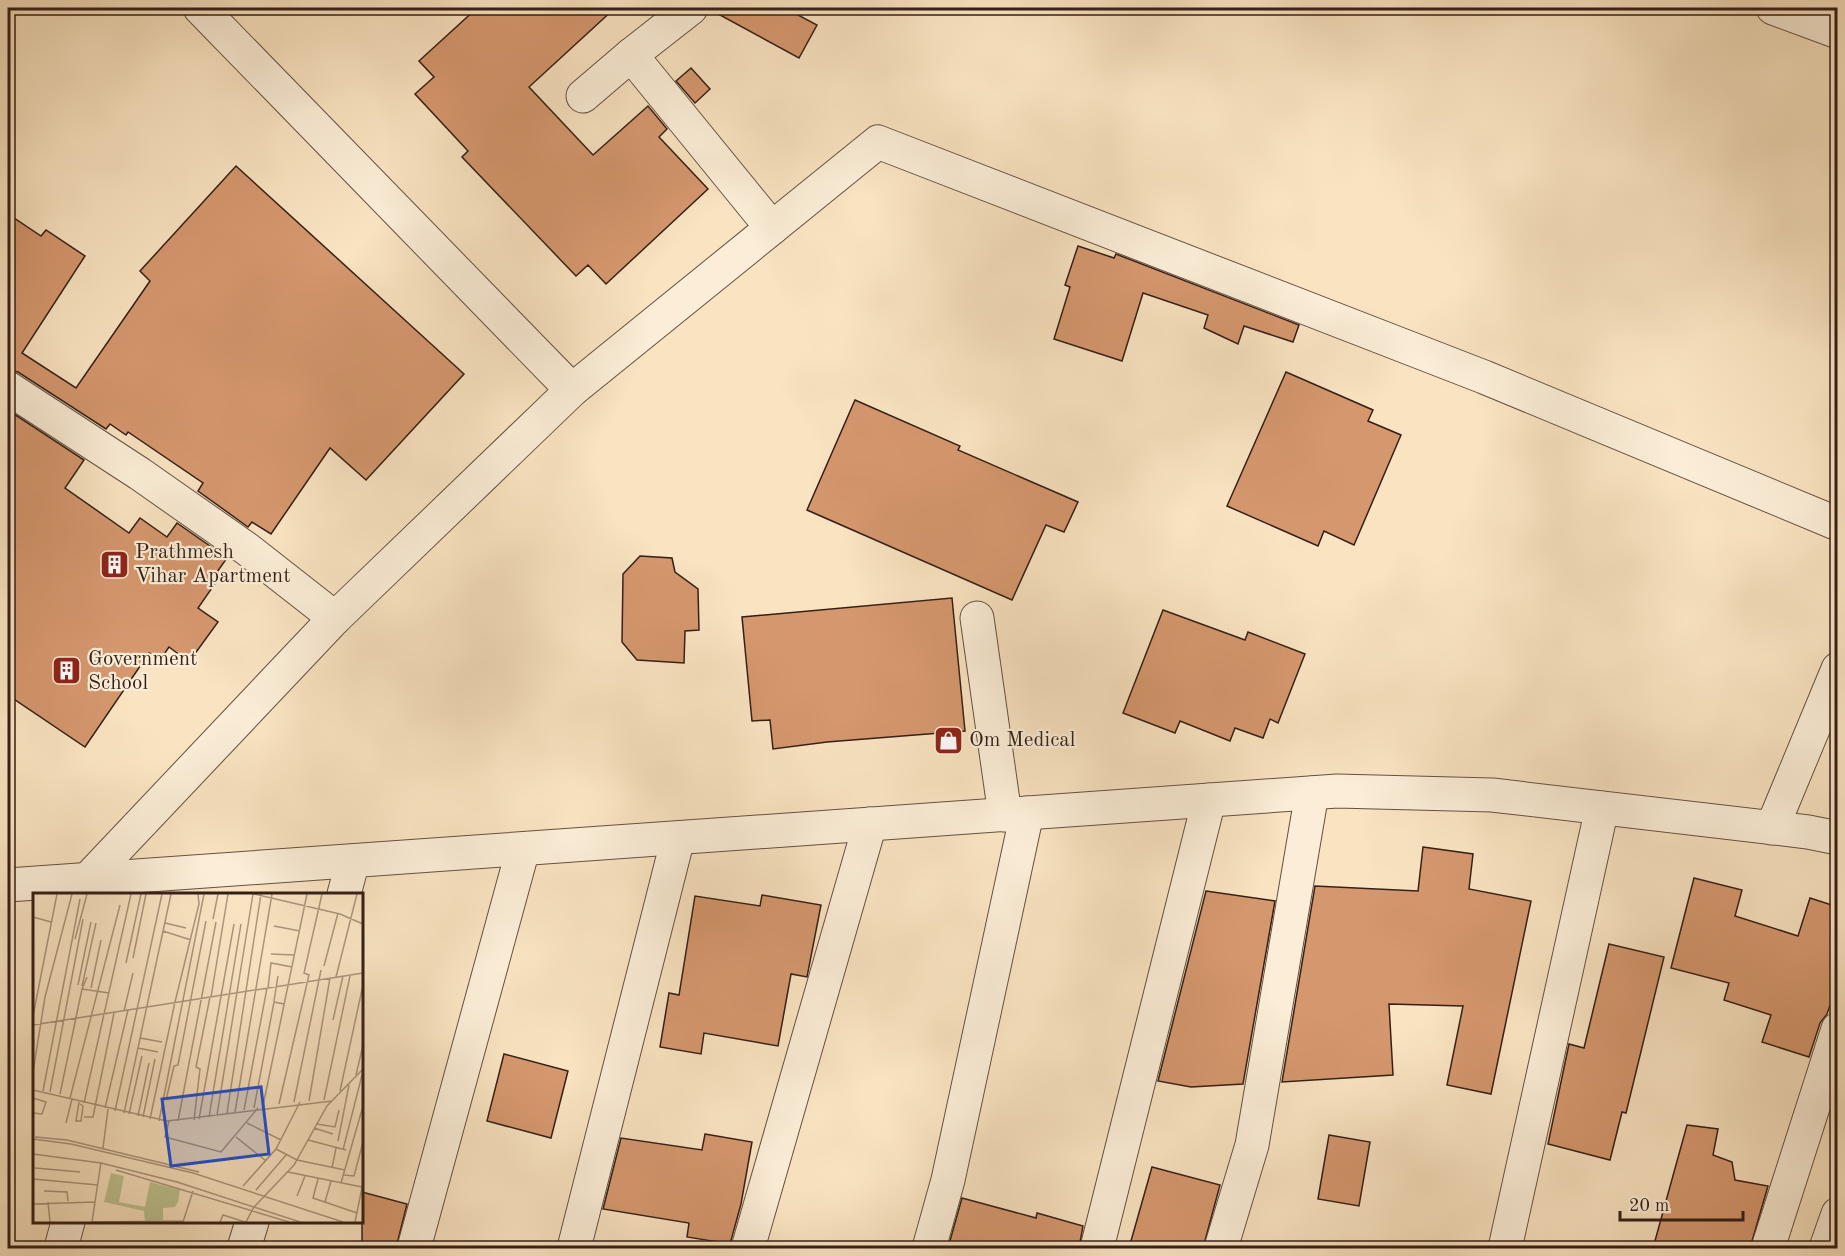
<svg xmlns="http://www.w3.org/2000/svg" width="1845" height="1256" font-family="'Old Standard TT',serif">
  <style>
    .building { fill: #d5976e; stroke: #341f17; stroke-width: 1.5 }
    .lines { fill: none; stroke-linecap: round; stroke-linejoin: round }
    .minor-casing { stroke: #655042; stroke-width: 35 }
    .minor { stroke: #fbedd7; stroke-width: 33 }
    .labels { text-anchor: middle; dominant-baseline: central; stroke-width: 4.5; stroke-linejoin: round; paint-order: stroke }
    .poi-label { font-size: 21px; fill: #341f17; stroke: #fbedd7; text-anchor: start }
    .inset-road { fill: none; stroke: #aa957d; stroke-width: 1.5 }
    .view { fill: #1d4ed8; fill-opacity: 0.15; stroke: #1d4ed8; stroke-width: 3 }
    .inset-edge { fill: none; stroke: #341f17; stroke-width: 3 }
  </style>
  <rect width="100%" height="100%" fill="#f9e3c1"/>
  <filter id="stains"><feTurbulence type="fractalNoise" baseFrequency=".00333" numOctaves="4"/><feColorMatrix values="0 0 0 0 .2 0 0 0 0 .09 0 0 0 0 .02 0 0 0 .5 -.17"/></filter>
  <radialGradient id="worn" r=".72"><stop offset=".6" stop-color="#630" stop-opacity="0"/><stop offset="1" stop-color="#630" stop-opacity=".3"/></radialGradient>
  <g class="building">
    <path d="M 477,8 L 615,8 L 529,87 L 593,155 L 648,106 L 667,129 L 659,137 L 708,189 L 606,284 L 588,265 L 576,276 L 462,157 L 468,151 L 415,94 L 434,77 L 419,61 Z"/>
    <path d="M 709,8 L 785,8 L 817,25 L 799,58 L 709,9 Z"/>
    <path d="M 691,68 L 710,89 L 695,103 L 676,81 Z"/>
    <path d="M 236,166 L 464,374 L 366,480 L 330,448 L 271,534 L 252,522 L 248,527 L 198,491 L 203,483 L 128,432 L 126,435 L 110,424 L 106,429 L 18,372 L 8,370 L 8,214 L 41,236 L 46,230 L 85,256 L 22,353 L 76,388 L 150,281 L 140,271 Z"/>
    <path d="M 1078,246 L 1114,258 L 1116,254 L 1299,325 L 1293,342 L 1244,326 L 1238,344 L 1204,328 L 1208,315 L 1143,293 L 1122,361 L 1054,339 L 1070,287 L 1065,285 Z"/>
    <path d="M 1286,372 L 1373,410 L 1368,421 L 1401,435 L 1354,545 L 1324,531 L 1318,546 L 1227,506 Z"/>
    <path d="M 855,400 L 960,446 L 958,450 L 1078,502 L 1064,532 L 1046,525 L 1012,600 L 807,510 Z"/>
    <path d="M 8,410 L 84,460 L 65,488 L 129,533 L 140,518 L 167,537 L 177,523 L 227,558 L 217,572 L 221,575 L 198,608 L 218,622 L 189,662 L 169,647 L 160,660 L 149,653 L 85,747 L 8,695 Z"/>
    <path d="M 640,556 L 672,558 L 675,572 L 698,589 L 699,630 L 685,631 L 684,663 L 637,660 L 622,642 L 623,574 Z"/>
    <path d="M 952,598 L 965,731 L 827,742 L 773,749 L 770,720 L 752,721 L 742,617 Z"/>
    <path d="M 1163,610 L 1245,640 L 1248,632 L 1305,654 L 1278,723 L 1270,719 L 1263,738 L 1235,728 L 1230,741 L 1180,721 L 1175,733 L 1123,713 Z"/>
    <path d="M 1423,847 L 1473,854 L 1469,889 L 1531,901 L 1491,1094 L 1447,1085 L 1463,1006 L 1389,1004 L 1393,1075 L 1282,1082 L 1315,886 L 1418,891 Z"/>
    <path d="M 1694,878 L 1742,890 L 1735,916 L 1798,936 L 1810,898 L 1838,907 L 1838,982 L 1827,1014 L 1820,1023 L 1809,1057 L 1762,1042 L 1771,1015 L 1724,1000 L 1729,983 L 1671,968 Z"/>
    <path d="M 1206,891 L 1275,901 L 1243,1084 L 1191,1087 L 1158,1081 Z"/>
    <path d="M 762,895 L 821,905 L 807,977 L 791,974 L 778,1046 L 704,1033 L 701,1054 L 660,1047 L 669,993 L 679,995 L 695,896 L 760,906 Z"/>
    <path d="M 1609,944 L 1664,957 L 1626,1113 L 1622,1112 L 1610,1160 L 1548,1144 L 1569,1044 L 1584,1048 Z"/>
    <path d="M 504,1054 L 568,1071 L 551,1138 L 487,1121 Z"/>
    <path d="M 1687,1125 L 1718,1129 L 1713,1155 L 1732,1162 L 1735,1180 L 1768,1186 L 1750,1248 L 1653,1248 Z"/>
    <path d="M 705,1134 L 752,1142 L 741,1204 L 730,1244 L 687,1237 L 689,1223 L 603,1209 L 621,1138 L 702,1150 Z"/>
    <path d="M 1329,1135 L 1370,1142 L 1359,1206 L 1318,1199 Z"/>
    <path d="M 1152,1167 L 1220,1185 L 1203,1248 L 1129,1248 Z"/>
    <path d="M 362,1192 L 407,1204 L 396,1248 L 362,1248 Z"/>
    <path d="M 962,1198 L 1036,1218 L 1037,1213 L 1083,1226 L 1079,1248 L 948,1248 Z"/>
  </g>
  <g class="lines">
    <defs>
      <g id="minor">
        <path d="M 200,8 L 572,390"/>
        <path d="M 691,8 L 631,55 L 772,228"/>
        <path d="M 1773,8 L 1838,32"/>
        <path d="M 583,96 L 631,55"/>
        <path d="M 8,388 L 140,474 L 247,549 L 335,618"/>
        <path d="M 977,618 L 1005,815"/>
        <path d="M 1772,828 L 1838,669"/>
        <path d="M 87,880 L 335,618 L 572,390 L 878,142 L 1484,377 L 1838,524"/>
        <path d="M 8,885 L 1337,791 L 1492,795 L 1808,832 L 1838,838"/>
        <path d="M 344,894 L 353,861"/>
        <path d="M 61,1248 L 68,1222"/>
        <path d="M 244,1248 L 252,1222"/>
        <path d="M 414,1248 L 523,849"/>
        <path d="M 574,1248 L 678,838"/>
        <path d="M 748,1248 L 870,824"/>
        <path d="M 929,1248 L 948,1180 L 1027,813"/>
        <path d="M 1097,1248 L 1209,800"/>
        <path d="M 1221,1248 L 1252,1145 L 1312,793"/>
        <path d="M 1505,1248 L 1602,808"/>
        <path d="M 1768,1248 L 1838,1029"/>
        <path d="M 1826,1248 L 1838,1214"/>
      </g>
    </defs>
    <use href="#minor" class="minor-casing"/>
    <use href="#minor" class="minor"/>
  </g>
  <defs>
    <symbol id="building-square" viewBox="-11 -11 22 22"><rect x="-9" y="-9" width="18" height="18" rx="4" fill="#8f2418" stroke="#fbedd7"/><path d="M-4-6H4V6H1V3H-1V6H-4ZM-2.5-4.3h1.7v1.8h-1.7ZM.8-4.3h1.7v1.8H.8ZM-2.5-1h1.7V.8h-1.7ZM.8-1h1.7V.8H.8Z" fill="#fff"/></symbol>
    <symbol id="shop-square" viewBox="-11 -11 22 22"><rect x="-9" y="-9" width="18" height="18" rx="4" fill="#8f2418" stroke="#fbedd7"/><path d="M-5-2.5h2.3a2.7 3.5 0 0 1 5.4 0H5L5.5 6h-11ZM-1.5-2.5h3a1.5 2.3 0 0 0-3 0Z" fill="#fff"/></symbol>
  </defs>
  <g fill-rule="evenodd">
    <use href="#building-square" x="98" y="548" width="33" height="33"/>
    <use href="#building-square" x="50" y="654" width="33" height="33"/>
    <use href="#shop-square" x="932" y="724" width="33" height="33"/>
  </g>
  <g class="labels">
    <g class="poi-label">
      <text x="135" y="552">Prathmesh<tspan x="135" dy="24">Vihar Apartment</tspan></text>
      <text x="88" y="659">Government<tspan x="88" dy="24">School</tspan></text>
      <text x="969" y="740">Om Medical</text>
    </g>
  </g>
  <g transform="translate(33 893)">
    <rect width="330" height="330" fill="#f9e3c1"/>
    <path d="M 78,280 L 91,283 L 86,309 L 112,314 L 117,289 L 147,297 L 145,309 L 142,314 L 130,315 L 130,327 L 112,328 L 111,318 L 71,309 Z" fill="#bec392"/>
    <path class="inset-road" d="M 221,1 L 307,21 L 330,31M 0,24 L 18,29M 180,26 L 185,1M 132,30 L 153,35M 241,33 L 267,38M 130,38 L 158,47M 42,46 L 54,1M 238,61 L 261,62M 100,65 L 113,1M 93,70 L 108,1M 291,73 L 305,20M 54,84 L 49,96 L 76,100M 303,84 L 324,1M 45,92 L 58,29M 49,93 L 63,30M 58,95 L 68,47M 235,95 L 238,70 L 259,74M 178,104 L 195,1M 241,108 L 245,83M 142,109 L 166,11 L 165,1M 91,118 L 100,80M 0,123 L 24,1M 300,127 L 310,83M 0,132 L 330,80M 107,145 L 129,149M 105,155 L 125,159M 0,179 L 12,104 L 39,1M 323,182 L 330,152M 0,197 L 134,228 L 299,208M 10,198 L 47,6M 307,198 L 330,92M 17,199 L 50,26M 27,201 L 49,96M 0,205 L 13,209 L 9,221 L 0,220M 37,205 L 87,12M 133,207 L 141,173 L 145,172 L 173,28M 291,207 L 317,83M 276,208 L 297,85M 46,209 L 43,228 L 48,228 L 50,213 L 47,211M 261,209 L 288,77M 51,210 L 98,1M 246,211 L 276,82 L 271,80 L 289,1M 230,213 L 274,1M 72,215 L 95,117M 221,215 L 241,109 L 251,111M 211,217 L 234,95M 82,218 L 129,1M 202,219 L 239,1M 91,220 L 138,1M 194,220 L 228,1M 96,221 L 109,163M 184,222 L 220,1M 105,223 L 116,170M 51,224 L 60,224 L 81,120M 110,224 L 122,166M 176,224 L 208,31M 117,226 L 142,109M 166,226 L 201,31M 161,227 L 167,176 L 163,174 L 177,104M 126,228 L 171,1M 136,228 L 132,244 L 188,259 L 225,215M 145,228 L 183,29M 33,230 L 39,206M 214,230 L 248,247M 284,231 L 302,234 L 306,217M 281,235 L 300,241M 2,244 L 34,247 L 166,279M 203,244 L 233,268M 0,246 L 38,251 L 160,280 L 310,329M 275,247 L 313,257M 305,248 L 316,192M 70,255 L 75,216M 243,256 L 264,267 L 312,277M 310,257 L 330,178M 0,261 L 68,270 L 144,289 L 267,329M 2,275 L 47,279M 299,275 L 303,255M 83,277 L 256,329M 255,279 L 329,294M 311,282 L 321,283 L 330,249M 0,286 L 65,292M 285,286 L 280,305 L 324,320M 308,290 L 330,213M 210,293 L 243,256 L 267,209M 223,297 L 253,262M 11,298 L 34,299 L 35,308M 264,303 L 272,283M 15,309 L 17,329M 292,309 L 298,288M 0,311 L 62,309M 59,329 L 68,269M 60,329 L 150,328M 150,329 L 160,298M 187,329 L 190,322 L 212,329M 213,329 L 221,314 L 261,272 L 294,213 L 330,176M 322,329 L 330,290"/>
    <path class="view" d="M 228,194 L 236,261 L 138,273 L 129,206 Z"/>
    <rect width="330" height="330" class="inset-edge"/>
  </g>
  <rect width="1845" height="1256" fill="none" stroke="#f9e3c1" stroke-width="30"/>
  <rect x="9" y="9" width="1827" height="1238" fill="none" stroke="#341f17" stroke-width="3"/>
  <rect x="15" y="15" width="1815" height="1226" fill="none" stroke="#341f17" stroke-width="1.5"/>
  <path d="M1620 1211v9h123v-9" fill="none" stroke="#341f17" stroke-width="3"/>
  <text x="1629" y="1211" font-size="18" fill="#341f17" stroke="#fbedd7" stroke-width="4.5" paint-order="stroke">20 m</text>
  <rect width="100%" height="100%" filter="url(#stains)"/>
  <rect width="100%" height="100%" fill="url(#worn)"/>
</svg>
